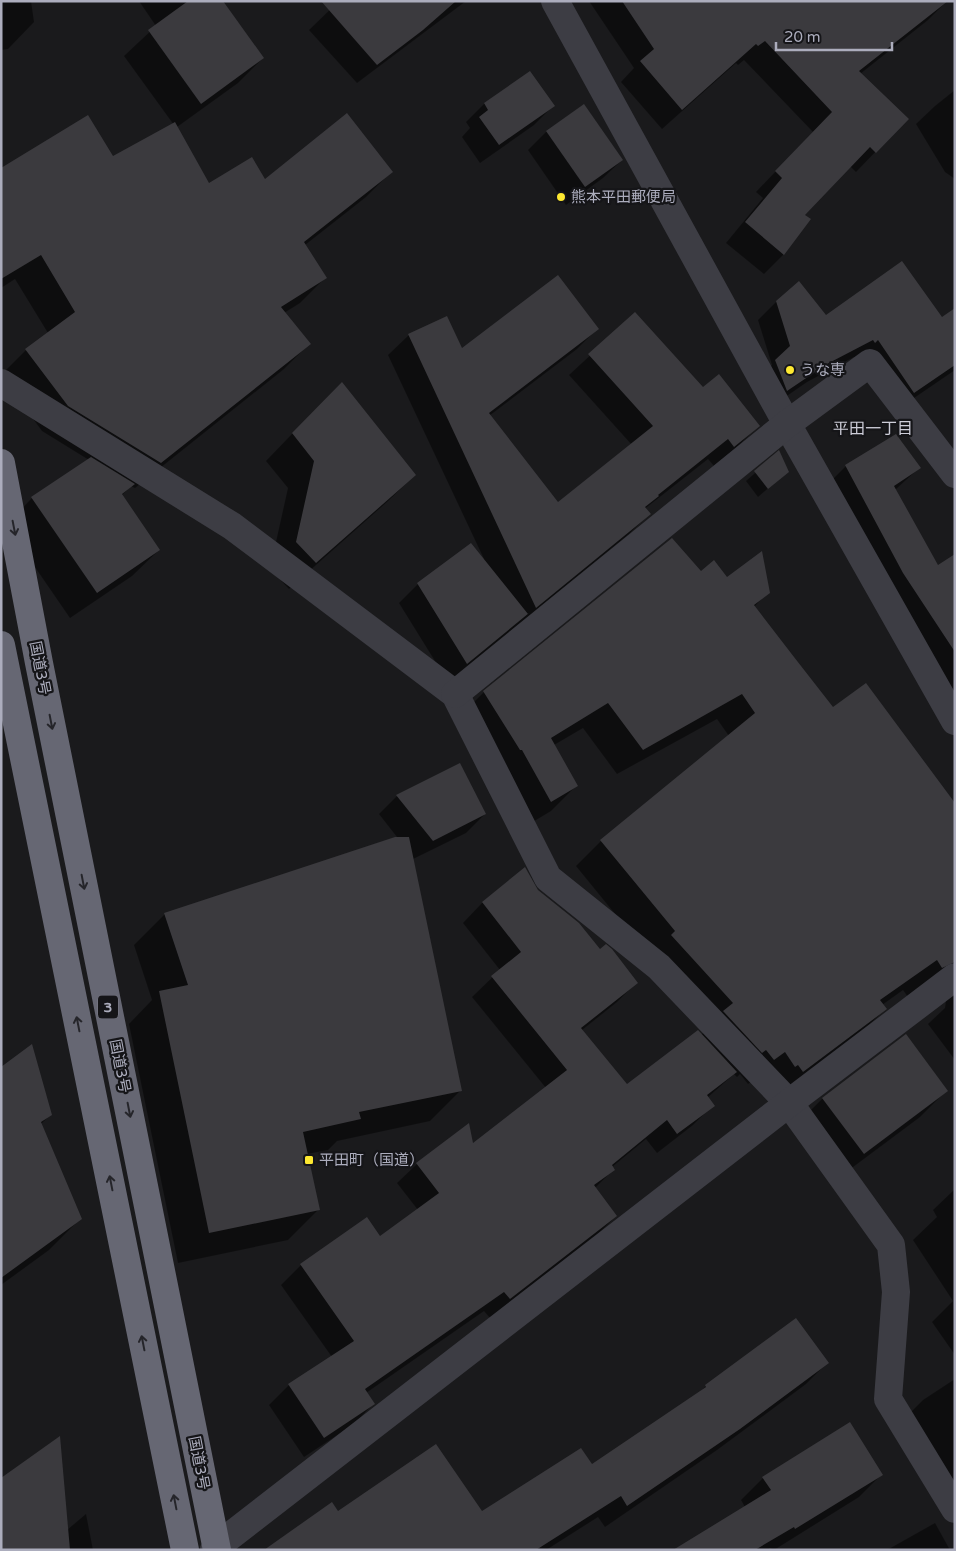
<svg xmlns="http://www.w3.org/2000/svg" width="956" height="1551" font-family="'Varela Round','Noto Sans JP',sans-serif">
  <style>
    .shadow { fill: #0007 }
    .building { fill: #3b3a3e }
    .lines { fill: none; stroke-linecap: round; stroke-linejoin: round }
    .minor { stroke: #3d3d44; stroke-width: 28 }
    .highway { stroke: #666773; stroke-width: 28 }
    .oneway { stroke: #25252a }
    .poi-dot { fill: #fde831; stroke: #151518; stroke-width: 2 }
    .labels { text-anchor: middle; dominant-baseline: central; stroke-width: 4.5; stroke-linejoin: round; paint-order: stroke }
    .shield { fill: #151518; stroke: #7f7f8c; stroke-width: 1 }
    .shield-label { font-size: 14px; font-weight: bold; fill: #acadbd }
    .poi-label { font-size: 15px; fill: #acadbd; stroke: #151518; text-anchor: start }
    .street-label { font-size: 15px; fill: #acadbd; stroke: #151518 }
    .neighbourhood-label { font-size: 16px; fill: #cdcdd8; stroke: #151518 }
  </style>
  <rect width="100%" height="100%" fill="#1a1a1c"/>
  <g class="shadow">
    <path d="M 1,1 L 31,1 L 34,22 L 8,49 L 1,50 Z"/>
    <path d="M 139,1 L 221,1 L 263,58 L 238,83 L 177,127 L 209,185 L 391,172 L 366,197 L 305,245 L 325,278 L 300,303 L 284,313 L 309,344 L 284,369 L 135,488 L 131,486 L 122,495 L 159,550 L 132,576 L 70,618 L 6,525 L 32,498 L 89,460 L 42,431 L 1,375 L 26,350 L 48,333 L 15,279 L 1,288 L 1,170 L 113,158 L 174,125 L 124,56 L 156,26 Z"/>
    <path d="M 339,1 L 466,1 L 357,83 L 309,30 Z"/>
    <path d="M 589,1 L 947,1 L 928,20 L 860,74 L 907,119 L 856,172 L 850,166 L 803,215 L 809,219 L 783,255 L 764,274 L 726,243 L 763,198 L 756,192 L 813,132 L 744,60 L 738,65 L 736,63 L 662,129 L 621,82 L 634,68 Z"/>
    <path d="M 530,73 L 553,106 L 534,125 L 480,163 L 462,137 L 470,128 L 466,122 L 484,104 Z"/>
    <path d="M 955,90 L 955,179 L 945,172 L 916,124 L 935,106 Z"/>
    <path d="M 583,105 L 622,160 L 603,178 L 566,205 L 528,150 L 546,132 Z"/>
    <path d="M 777,301 L 826,317 L 942,318 L 955,310 L 955,370 L 895,411 L 854,357 L 807,382 L 768,409 L 758,380 L 772,365 L 758,320 Z"/>
    <path d="M 635,314 L 702,389 L 758,426 L 738,446 L 714,466 L 708,459 L 647,507 L 644,509 L 649,514 L 629,534 L 448,682 L 399,603 L 418,584 L 484,559 L 388,355 L 409,335 L 461,350 L 597,329 L 577,349 L 489,416 L 558,504 L 632,445 L 569,375 Z"/>
    <path d="M 315,410 L 415,475 L 388,501 L 289,589 L 270,569 L 288,488 L 266,461 Z"/>
    <path d="M 779,452 L 787,472 L 758,497 L 746,481 Z"/>
    <path d="M 846,466 L 919,468 L 895,490 L 938,566 L 955,556 L 955,694 L 827,485 Z"/>
    <path d="M 701,572 L 727,578 L 768,592 L 754,607 L 955,937 L 955,1060 L 928,1024 L 945,1008 L 946,1001 L 942,992 L 908,997 L 903,990 L 882,1005 L 885,1009 L 860,1034 L 778,1096 L 759,1076 L 748,1084 L 740,1074 L 737,1077 L 734,1074 L 707,1098 L 713,1105 L 693,1125 L 657,1153 L 646,1139 L 612,1167 L 613,1170 L 595,1188 L 616,1216 L 596,1236 L 490,1318 L 484,1311 L 366,1393 L 373,1404 L 354,1424 L 304,1457 L 269,1405 L 289,1385 L 332,1357 L 281,1285 L 301,1265 L 367,1219 L 380,1238 L 418,1210 L 397,1183 L 417,1164 L 472,1145 L 546,1088 L 472,997 L 500,970 L 463,923 L 482,903 L 525,869 L 537,891 L 599,951 L 637,982 L 617,1002 L 582,1030 L 627,1085 L 701,1035 L 708,1028 L 576,866 L 601,841 L 729,736 L 717,719 L 617,774 L 583,728 L 554,745 L 576,786 L 551,811 L 526,826 L 459,717 L 484,692 Z"/>
    <path d="M 397,796 L 485,814 L 466,833 L 413,859 L 461,1090 L 430,1121 L 337,1141 L 328,1150 L 307,1154 L 319,1209 L 288,1240 L 178,1263 L 129,1024 L 152,1000 L 134,945 L 165,914 L 397,837 L 379,814 Z"/>
    <path d="M 1,1069 L 51,1114 L 41,1124 L 80,1219 L 49,1250 L 1,1285 Z"/>
    <path d="M 946,1091 L 920,1117 L 837,1179 L 796,1125 L 823,1098 Z"/>
    <path d="M 955,1189 L 955,1355 L 932,1322 L 953,1301 L 913,1240 L 937,1217 L 933,1210 Z"/>
    <path d="M 827,1363 L 806,1384 L 717,1450 L 605,1527 L 598,1517 L 546,1550 L 271,1550 L 338,1513 L 482,1512 L 592,1466 L 699,1393 L 706,1386 Z"/>
    <path d="M 955,1379 L 955,1500 L 902,1421 L 923,1400 Z"/>
    <path d="M 881,1475 L 859,1497 L 774,1550 L 770,1548 L 768,1550 L 675,1550 L 745,1507 L 741,1500 L 763,1478 Z"/>
    <path d="M 86,1514 L 93,1550 L 1,1550 L 67,1530 Z"/>
    <path d="M 935,1523 L 950,1550 L 887,1550 Z"/>
  </g>
  <g class="building">
    <path d="M 188,1 L 223,1 L 264,58 L 201,104 L 148,30 Z"/>
    <path d="M 321,1 L 456,1 L 423,30 L 377,65 Z"/>
    <path d="M 622,1 L 948,1 L 859,71 L 909,119 L 876,153 L 870,147 L 805,215 L 811,219 L 784,255 L 745,222 L 782,178 L 775,171 L 832,112 L 765,41 L 758,46 L 756,44 L 682,110 L 640,61 L 654,49 Z"/>
    <path d="M 530,71 L 555,106 L 499,145 L 479,117 L 488,110 L 484,103 Z"/>
    <path d="M 584,104 L 623,160 L 585,187 L 546,131 Z"/>
    <path d="M 347,113 L 393,172 L 304,242 L 327,278 L 281,307 L 311,344 L 161,463 L 68,406 L 25,349 L 75,312 L 41,255 L 1,279 L 1,168 L 88,115 L 113,156 L 175,122 L 209,183 L 252,157 L 265,179 Z"/>
    <path d="M 902,261 L 942,317 L 955,308 L 955,365 L 914,393 L 878,340 L 875,343 L 873,340 L 827,364 L 787,391 L 775,360 L 790,346 L 776,301 L 799,281 L 826,315 Z"/>
    <path d="M 558,275 L 599,329 L 489,413 L 558,502 L 653,426 L 588,354 L 635,312 L 703,387 L 719,374 L 760,426 L 734,447 L 728,439 L 658,495 L 659,496 L 645,507 L 651,514 L 536,608 L 408,334 L 447,316 L 462,348 Z"/>
    <path d="M 342,382 L 416,475 L 316,563 L 296,542 L 314,461 L 292,433 Z"/>
    <path d="M 896,434 L 921,468 L 894,486 L 938,565 L 955,554 L 955,652 L 903,573 L 845,465 Z"/>
    <path d="M 779,450 L 789,472 L 768,489 L 754,471 Z"/>
    <path d="M 91,457 L 135,484 L 122,494 L 160,550 L 97,593 L 31,497 Z"/>
    <path d="M 672,538 L 701,571 L 714,560 L 727,577 L 762,551 L 770,593 L 754,605 L 794,657 L 833,707 L 866,683 L 955,803 L 955,962 L 942,968 L 937,960 L 880,1000 L 887,1009 L 803,1072 L 798,1065 L 795,1067 L 785,1052 L 774,1060 L 766,1050 L 762,1053 L 723,1011 L 733,1003 L 671,935 L 675,931 L 600,840 L 755,713 L 742,694 L 643,750 L 608,703 L 551,738 L 578,786 L 551,802 L 522,750 L 520,750 L 483,691 Z"/>
    <path d="M 471,543 L 528,614 L 529,613 L 467,664 L 417,583 Z"/>
    <path d="M 460,763 L 486,814 L 433,841 L 396,795 Z"/>
    <path d="M 395,837 L 409,837 L 462,1091 L 359,1112 L 361,1119 L 303,1132 L 320,1210 L 209,1233 L 159,991 L 188,985 L 164,913 Z"/>
    <path d="M 525,867 L 538,890 L 579,923 L 600,949 L 606,944 L 612,949 L 638,983 L 581,1028 L 627,1084 L 698,1030 L 737,1072 L 707,1095 L 715,1106 L 677,1134 L 667,1120 L 612,1165 L 615,1170 L 594,1185 L 617,1216 L 510,1299 L 504,1292 L 365,1389 L 375,1404 L 324,1438 L 288,1384 L 354,1341 L 300,1264 L 367,1217 L 380,1236 L 439,1193 L 416,1163 L 469,1123 L 473,1143 L 567,1070 L 491,976 L 521,952 L 482,902 Z"/>
    <path d="M 906,1034 L 948,1091 L 864,1154 L 822,1098 Z"/>
    <path d="M 32,1044 L 52,1115 L 41,1122 L 82,1219 L 1,1278 L 1,1067 Z"/>
    <path d="M 796,1318 L 829,1363 L 740,1429 L 627,1506 L 621,1496 L 536,1550 L 264,1550 L 332,1502 L 338,1511 L 436,1444 L 482,1511 L 581,1448 L 592,1464 L 706,1387 L 705,1385 Z"/>
    <path d="M 850,1422 L 883,1475 L 795,1529 L 794,1527 L 755,1550 L 673,1550 L 771,1490 L 762,1477 Z"/>
    <path d="M 60,1436 L 70,1550 L 1,1550 L 1,1478 Z"/>
  </g>
  <g class="lines">
    <g class="minor">
      <path d="M 555,1 L 787,424 L 955,721"/>
      <path d="M 1,383 L 232,526 L 455,694 L 548,878 L 659,967 L 789,1103 L 891,1245 L 896,1292 L 888,1399 L 955,1509"/>
      <path d="M 455,694 L 787,424 L 870,363 L 955,474"/>
      <path d="M 214,1550 L 216,1547 L 802,1093 L 955,977"/>
    </g>
    <g class="highway">
      <path d="M 1,463 L 39,663 L 217,1550"/>
      <path d="M 1,645 L 185,1550"/>
    </g>
  </g>
  <defs><path id="oneway-shaft" d="M-6 0H5M1.5-3L5.5 0L1.5 3" fill="none" stroke-width="1.6" stroke-linecap="round" stroke-linejoin="round" transform="scale(1.25)"/></defs>
  <g class="oneway">
    <use href="#oneway-shaft" transform="translate(14 528) rotate(79)"/>
    <use href="#oneway-shaft" transform="translate(51 722) rotate(79)"/>
    <use href="#oneway-shaft" transform="translate(83 882) rotate(79)"/>
    <use href="#oneway-shaft" transform="translate(78 1024) rotate(-101)"/>
    <use href="#oneway-shaft" transform="translate(129 1110) rotate(79)"/>
    <use href="#oneway-shaft" transform="translate(111 1183) rotate(-101)"/>
    <use href="#oneway-shaft" transform="translate(143 1343) rotate(-101)"/>
    <use href="#oneway-shaft" transform="translate(175 1502) rotate(-101)"/>
  </g>
  <g class="poi-dot">
    <circle cx="561" cy="197" r="5"/>
    <circle cx="790" cy="370" r="5"/>
    <rect x="304" y="1155" width="10" height="10" rx="2.5"/>
  </g>
  <g class="labels">
    <rect class="shield" x="98" y="995.5" width="20" height="23" rx="4"/>
    <g class="shield-label">
      <text x="108" y="1007">3</text>
    </g>
    <g class="poi-label">
      <text x="571" y="197">熊本平田郵便局</text>
      <text x="800" y="370">うな専</text>
      <text x="319" y="1160">平田町（国道）</text>
    </g>
    <g class="street-label">
      <text transform="translate(40 668) rotate(79)">国道3号</text>
      <text transform="translate(120 1066) rotate(79)">国道3号</text>
      <text transform="translate(199 1463) rotate(79)">国道3号</text>
    </g>
    <g class="neighbourhood-label">
      <text x="873" y="429">平田一丁目</text>
    </g>
  </g>
  <rect width="956" height="1551" fill="none" stroke="#acadbd" stroke-width="5"/>
  <path d="M776 42v8h116v-8" fill="none" stroke="#acadbd" stroke-width="2.5"/>
  <text x="784" y="42" font-size="15" fill="#acadbd" stroke="#151518" stroke-width="4" paint-order="stroke">20 m</text>
</svg>
